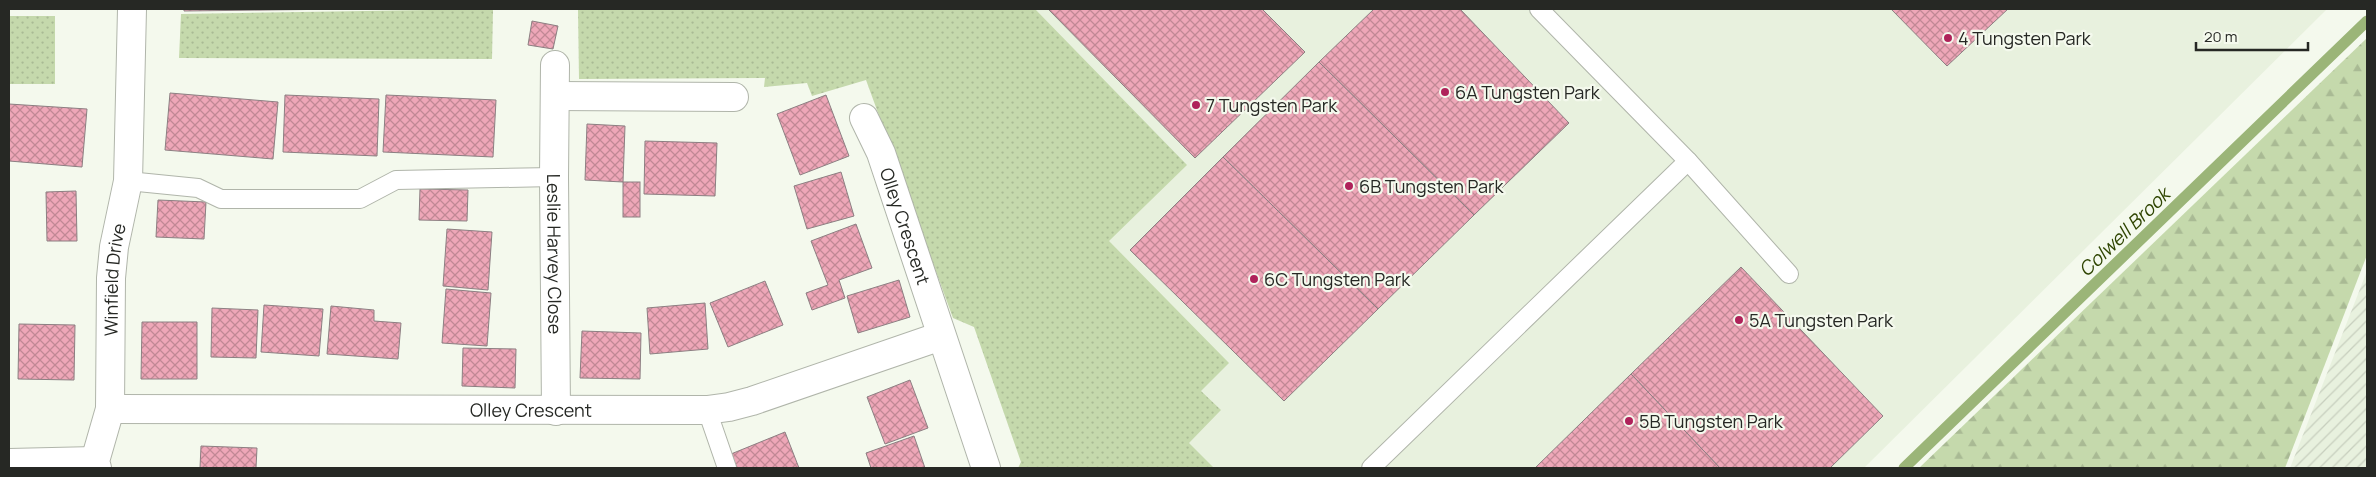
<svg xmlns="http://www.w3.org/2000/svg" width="2376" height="477" font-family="Manrope,sans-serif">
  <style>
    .built { fill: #e8f1de }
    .industrial { fill: url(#industrial-furrows) }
    .grass { fill: url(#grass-dots) }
    .forest { fill: url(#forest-firs) }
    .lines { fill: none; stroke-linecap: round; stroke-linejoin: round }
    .stream { stroke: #9bb578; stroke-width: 11 }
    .building { fill: url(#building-cross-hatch); stroke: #8c7f82 }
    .lane-casing { stroke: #b0b5aa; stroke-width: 20 }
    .street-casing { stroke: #b0b5aa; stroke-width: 30 }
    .lane { stroke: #fff; stroke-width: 18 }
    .street { stroke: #fff; stroke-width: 28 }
    .poi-dot { fill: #af225a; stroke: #f4f9ed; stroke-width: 2 }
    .labels { text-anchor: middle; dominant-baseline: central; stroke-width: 4.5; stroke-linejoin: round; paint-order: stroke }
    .poi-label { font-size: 18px; fill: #262824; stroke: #f4f9ed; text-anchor: start }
    .street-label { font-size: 18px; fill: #262824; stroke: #f4f9ed }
    .water-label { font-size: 19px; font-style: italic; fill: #2e4400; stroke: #f4f9ed }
  </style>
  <defs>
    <pattern id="industrial-furrows" width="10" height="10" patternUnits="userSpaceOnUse" patternTransform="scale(1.25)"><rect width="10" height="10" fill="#e8f1de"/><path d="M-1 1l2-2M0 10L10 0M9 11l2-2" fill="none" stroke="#c7cfbe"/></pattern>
    <pattern id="grass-dots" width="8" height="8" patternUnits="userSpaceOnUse" patternTransform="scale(1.25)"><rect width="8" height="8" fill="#c5d9ac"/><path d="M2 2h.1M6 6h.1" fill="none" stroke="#a9ba94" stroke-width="1.8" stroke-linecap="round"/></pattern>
    <pattern id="forest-firs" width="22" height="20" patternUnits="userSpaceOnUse" patternTransform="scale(1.25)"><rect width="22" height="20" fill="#c5d9ac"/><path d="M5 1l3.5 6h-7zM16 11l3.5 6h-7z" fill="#a9ba94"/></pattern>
    <pattern id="building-cross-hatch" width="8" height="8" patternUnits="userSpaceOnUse" patternTransform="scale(1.25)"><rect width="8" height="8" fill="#eea7b8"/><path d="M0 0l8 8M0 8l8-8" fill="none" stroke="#c18895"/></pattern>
  </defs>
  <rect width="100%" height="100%" fill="#f4f9ed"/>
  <path class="built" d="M 940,9 L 2327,9 L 1864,468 L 1082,468 Z"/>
  <path class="industrial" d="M 2367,271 L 2367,468 L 2290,468 Z"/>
  <g class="grass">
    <path d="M 493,9 L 492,59 L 179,58 L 181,14 Z"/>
    <path d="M 578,9 L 1035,9 L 1187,165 L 1109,241 L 1229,363 L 1201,391 L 1221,410 L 1189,443 L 1214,468 L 1018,468 L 1021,462 L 974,327 L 953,318 L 866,80 L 812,96 L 807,83 L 764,87 L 765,78 L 579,79 Z"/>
    <rect x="9" y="16" width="46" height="68"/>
  </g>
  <path class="forest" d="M 2367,38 L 2367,255 L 2285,468 L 1919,468 Z"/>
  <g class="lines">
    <path class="stream" d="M 1904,468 L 2367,21"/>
  </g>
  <g class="building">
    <path d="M 184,9 L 348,9 L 184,11 Z"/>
    <path d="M 1048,9 L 1262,9 L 1305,52 L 1195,158 Z"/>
    <path d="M 1374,9 L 1460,9 L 1569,123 L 1474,215 L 1319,62 Z"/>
    <path d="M 1891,9 L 2008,9 L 1947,66 Z"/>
    <path d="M 532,21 L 558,26 L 553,49 L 528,45 Z"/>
    <path d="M 1319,62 L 1474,215 L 1378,309 L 1223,157 Z"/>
    <path d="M 170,93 L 278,102 L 273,159 L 165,150 Z"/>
    <path d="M 285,95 L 379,99 L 377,156 L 283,152 Z"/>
    <path d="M 386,95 L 496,100 L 493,157 L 383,152 Z"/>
    <path d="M 826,95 L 849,156 L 800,175 L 777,114 Z"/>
    <path d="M 9,104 L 87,109 L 82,167 L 9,161 Z"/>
    <path d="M 587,124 L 625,126 L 623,182 L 585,180 Z"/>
    <path d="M 645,141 L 717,143 L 715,196 L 644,194 Z"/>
    <path d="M 1223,157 L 1378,309 L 1284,401 L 1130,250 Z"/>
    <path d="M 841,172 L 854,216 L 807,229 L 794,186 Z"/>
    <rect x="623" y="182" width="17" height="35"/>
    <path d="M 420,189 L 468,190 L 467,221 L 419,220 Z"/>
    <path d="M 76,191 L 77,241 L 47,241 L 46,192 Z"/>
    <path d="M 158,200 L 206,202 L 204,239 L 156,237 Z"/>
    <path d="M 856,224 L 872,268 L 839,280 L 845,298 L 812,310 L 806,293 L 828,285 L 811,241 Z"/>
    <path d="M 447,229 L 492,232 L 488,290 L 443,286 Z"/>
    <path d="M 1741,267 L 1883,416 L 1830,468 L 1720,468 L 1631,374 Z"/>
    <path d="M 899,280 L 910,317 L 858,333 L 847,296 Z"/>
    <path d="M 765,281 L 783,325 L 728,347 L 710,303 Z"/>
    <path d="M 446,289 L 491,293 L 487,346 L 442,343 Z"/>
    <path d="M 705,303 L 708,349 L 650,354 L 647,308 Z"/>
    <path d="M 264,305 L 323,309 L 319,356 L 261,352 Z"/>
    <path d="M 331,306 L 374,310 L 374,321 L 401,323 L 398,359 L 327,354 Z"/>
    <path d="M 212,308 L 258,310 L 256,358 L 211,357 Z"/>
    <path d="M 142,322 L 197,322 L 197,379 L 141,379 Z"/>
    <path d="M 19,324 L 75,325 L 74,380 L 18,379 Z"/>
    <path d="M 582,331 L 641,333 L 640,379 L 580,378 Z"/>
    <path d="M 463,348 L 516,349 L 515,388 L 462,386 Z"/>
    <path d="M 1631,374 L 1720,468 L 1535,468 Z"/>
    <path d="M 910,380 L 928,428 L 885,444 L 867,397 Z"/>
    <path d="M 785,432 L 799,468 L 737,468 L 731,454 Z"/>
    <path d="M 914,436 L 925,468 L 871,468 L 866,453 Z"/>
    <path d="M 201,446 L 257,448 L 256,468 L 200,468 Z"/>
  </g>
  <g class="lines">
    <defs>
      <g id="lane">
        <path d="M 1539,9 L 1688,161 L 1789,274"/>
        <path d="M 128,181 L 198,188 L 221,199 L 360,199 L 396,180 L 554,177"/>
        <path d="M 707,410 L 727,468"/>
        <path d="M 1371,468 L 1688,161"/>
      </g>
      <g id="street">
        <path id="s1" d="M 555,65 L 554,177 L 556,411"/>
        <path d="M 555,96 L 734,97"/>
        <path id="s2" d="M 864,118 L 881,153 L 986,468"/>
        <path id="s3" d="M 110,409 L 707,410 L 729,407 L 752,401 L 941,336"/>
        <path d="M 9,463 L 95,461"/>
        <path id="s4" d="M 97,468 L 95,461 L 110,409 L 111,278 L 114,247 L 128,181 L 132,9"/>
      </g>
    </defs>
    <use href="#lane" class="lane-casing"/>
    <use href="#street" class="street-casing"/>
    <use href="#lane" class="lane"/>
    <use href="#street" class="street"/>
  </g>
  <g class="poi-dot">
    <circle cx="1948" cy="38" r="5"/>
    <circle cx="1445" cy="92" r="5"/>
    <circle cx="1196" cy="105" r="5"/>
    <circle cx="1349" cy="186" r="5"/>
    <circle cx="1254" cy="279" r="5"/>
    <circle cx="1739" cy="320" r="5"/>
    <circle cx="1629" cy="421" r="5"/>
  </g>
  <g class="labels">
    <g class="poi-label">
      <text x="1958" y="38">4 Tungsten Park</text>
      <text x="1455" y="92">6A Tungsten Park</text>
      <text x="1206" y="105">7 Tungsten Park</text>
      <text x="1359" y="186">6B Tungsten Park</text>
      <text x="1264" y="279">6C Tungsten Park</text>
      <text x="1749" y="320">5A Tungsten Park</text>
      <text x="1639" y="421">5B Tungsten Park</text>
    </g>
    <g class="street-label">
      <text stroke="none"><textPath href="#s2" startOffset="116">Olley Crescent</textPath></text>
      <text stroke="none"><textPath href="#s1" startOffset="189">Leslie Harvey Close</textPath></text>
      <text stroke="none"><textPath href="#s4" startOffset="191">Winfield Drive</textPath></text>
      <text stroke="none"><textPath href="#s3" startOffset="421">Olley Crescent</textPath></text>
    </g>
    <g class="water-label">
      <text transform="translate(2124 232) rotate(-44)">Colwell Brook</text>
    </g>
  </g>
  <rect width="2376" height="477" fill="none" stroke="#262824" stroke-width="20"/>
  <path d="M2196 42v8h112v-8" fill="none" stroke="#262824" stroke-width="2.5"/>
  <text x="2204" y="42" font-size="15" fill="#262824" stroke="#f4f9ed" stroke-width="4" paint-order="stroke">20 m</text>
</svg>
